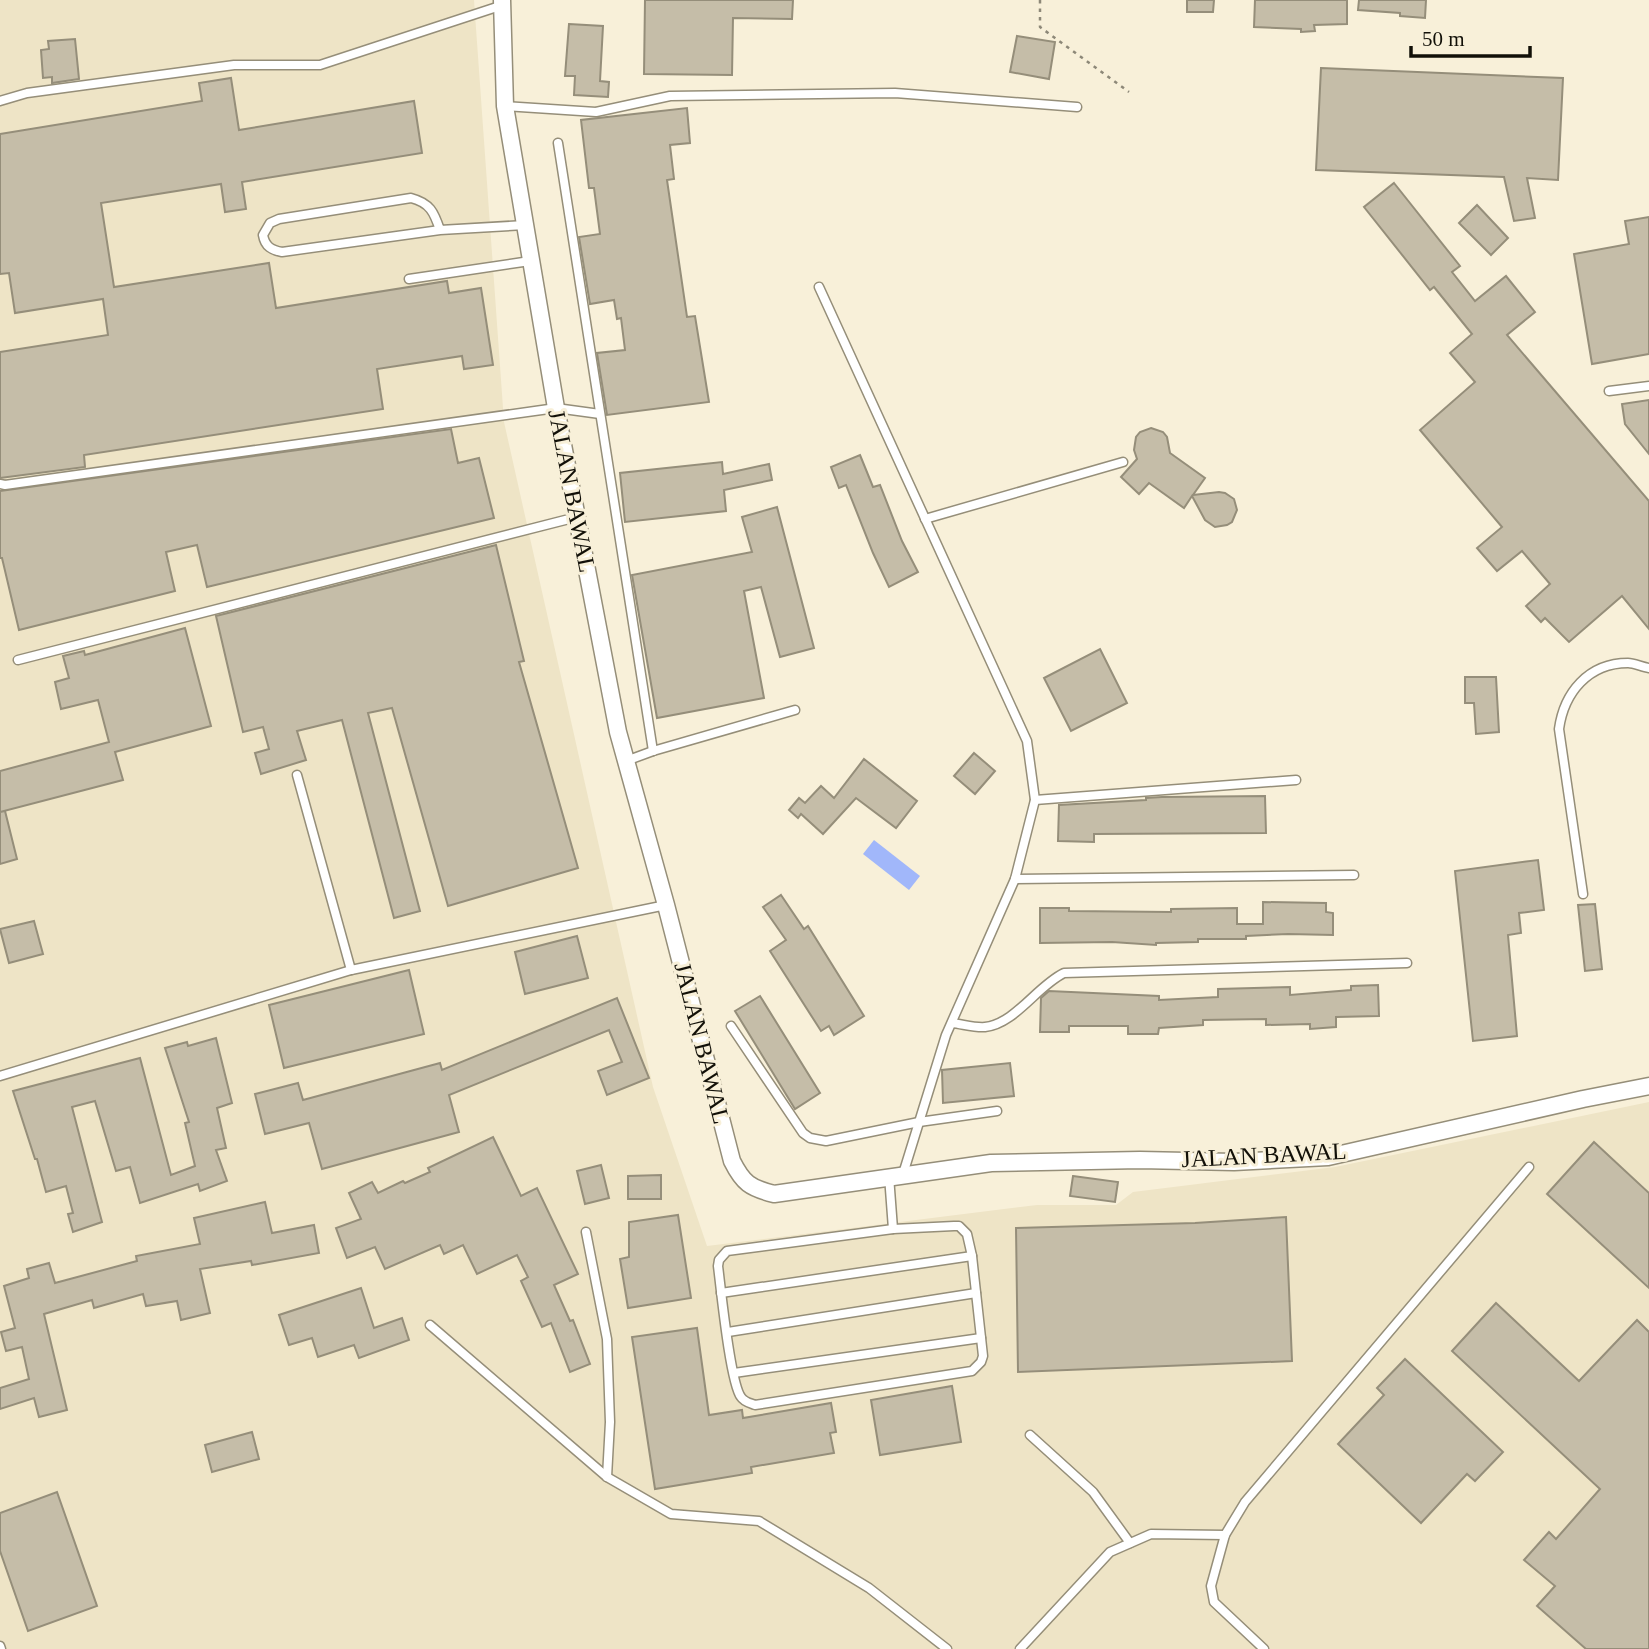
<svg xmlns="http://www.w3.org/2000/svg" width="1649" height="1649" font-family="'Times New Roman',serif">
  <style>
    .built { fill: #eee4c6 }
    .water { fill: #a1b7fa }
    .building { fill: #c5bda8; stroke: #958e7a; stroke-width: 2 }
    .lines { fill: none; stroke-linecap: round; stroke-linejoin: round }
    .lane-casing { stroke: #958e79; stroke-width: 11 }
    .street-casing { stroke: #958e79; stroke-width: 19 }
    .path { stroke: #8d8878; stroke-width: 2.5; stroke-dasharray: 3.5 5; stroke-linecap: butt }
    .lane { stroke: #fff; stroke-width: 8 }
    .street { stroke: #fff; stroke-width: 16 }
    .labels { text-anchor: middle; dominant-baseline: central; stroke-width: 6; stroke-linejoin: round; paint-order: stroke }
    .street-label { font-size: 24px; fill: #121008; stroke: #f8f0d9 }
  </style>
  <rect width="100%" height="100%" fill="#f8f0d9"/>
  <path class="built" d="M 0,0 L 474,0 L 504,422 L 653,1087 L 707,1246 L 1037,1205 L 1116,1205 L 1133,1192 L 1335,1167 L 1649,1102 L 1649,1649 L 0,1649 Z"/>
  <path class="water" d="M 874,840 L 920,876 L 909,890 L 863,854 Z"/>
  <g class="building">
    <path d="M 645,0 L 793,0 L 792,19 L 733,18 L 732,75 L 644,74 Z"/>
    <path d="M 1187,0 L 1214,0 L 1213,12 L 1187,12 Z"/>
    <path d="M 1255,0 L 1347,0 L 1347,24 L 1314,25 L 1315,31 L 1301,32 L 1301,29 L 1254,27 Z"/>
    <path d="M 1359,0 L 1426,0 L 1425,18 L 1400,16 L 1400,13 L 1358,10 Z"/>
    <path d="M 569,24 L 603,26 L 600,81 L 609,82 L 608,97 L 574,95 L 575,76 L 565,76 Z"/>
    <path d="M 1017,36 L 1055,42 L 1049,79 L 1010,72 Z"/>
    <path d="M 75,39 L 79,79 L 52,83 L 52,77 L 43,78 L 41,50 L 49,49 L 48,41 Z"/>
    <path d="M 1321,68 L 1563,78 L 1558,180 L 1527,178 L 1535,218 L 1514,221 L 1504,177 L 1316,170 Z"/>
    <path d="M 231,78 L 239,130 L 414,101 L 422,153 L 242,182 L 246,209 L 225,212 L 221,184 L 101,203 L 114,287 L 269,263 L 276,308 L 447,281 L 449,293 L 481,288 L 493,365 L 464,369 L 462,356 L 377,369 L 383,409 L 84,455 L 85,467 L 0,478 L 0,352 L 108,335 L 103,299 L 15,313 L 9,273 L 0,274 L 0,134 L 202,101 L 199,83 Z"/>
    <path d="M 687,108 L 690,143 L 670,145 L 674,179 L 667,180 L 687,317 L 695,316 L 709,402 L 607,415 L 597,353 L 625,350 L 621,318 L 617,319 L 614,300 L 590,304 L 579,237 L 600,234 L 594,188 L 589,188 L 581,120 Z"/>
    <path d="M 1394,183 L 1460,266 L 1452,272 L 1475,301 L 1506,276 L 1535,312 L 1507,335 L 1649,501 L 1649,629 L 1622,596 L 1569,642 L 1545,618 L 1541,622 L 1526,606 L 1550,584 L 1522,551 L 1497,571 L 1477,548 L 1502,527 L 1420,430 L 1475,382 L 1450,353 L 1472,334 L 1434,287 L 1430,290 L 1364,207 Z"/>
    <path d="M 1477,205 L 1508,238 L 1491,255 L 1459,223 Z"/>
    <path d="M 1649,217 L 1649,354 L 1592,364 L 1574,254 L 1629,244 L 1625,221 Z"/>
    <path d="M 1649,400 L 1649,454 L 1625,424 L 1622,404 Z"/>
    <path d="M 1151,428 L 1163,432 L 1167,437 L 1170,453 L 1205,478 L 1193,495 L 1219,492 L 1225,493 L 1234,499 L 1237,510 L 1232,522 L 1227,525 L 1215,527 L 1205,520 L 1192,496 L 1184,508 L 1149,483 L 1139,494 L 1121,477 L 1137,459 L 1134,450 L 1136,437 L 1140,432 Z"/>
    <path d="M 451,429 L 458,463 L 479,458 L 494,518 L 207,587 L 197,545 L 166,552 L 175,591 L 19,630 L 2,558 L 0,558 L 0,491 Z"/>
    <path d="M 860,455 L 873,487 L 880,485 L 902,541 L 918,572 L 889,587 L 873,553 L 846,485 L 839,488 L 831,467 Z"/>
    <path d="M 722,462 L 723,474 L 769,464 L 772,480 L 724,490 L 726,511 L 625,522 L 620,473 Z"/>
    <path d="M 777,507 L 814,648 L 780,657 L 761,587 L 744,591 L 764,698 L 657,718 L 632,575 L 752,552 L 742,517 Z"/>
    <path d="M 496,545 L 524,661 L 519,662 L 578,868 L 448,906 L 392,708 L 368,713 L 420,911 L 394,918 L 342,720 L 297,731 L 306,760 L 261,774 L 255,753 L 269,749 L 263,727 L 243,732 L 216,616 Z"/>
    <path d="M 185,628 L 211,726 L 115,752 L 123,780 L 0,812 L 5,811 L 17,859 L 0,864 L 0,771 L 109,742 L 98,700 L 61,709 L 55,682 L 69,678 L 63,656 L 84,651 L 85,655 Z"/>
    <path d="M 1100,649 L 1127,703 L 1071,731 L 1044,678 Z"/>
    <path d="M 1465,677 L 1496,677 L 1499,732 L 1476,734 L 1474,703 L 1465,703 Z"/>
    <path d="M 974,753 L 995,771 L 975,794 L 954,776 Z"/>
    <path d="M 864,759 L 917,801 L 896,828 L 856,798 L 823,834 L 801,814 L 798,818 L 789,810 L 799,798 L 805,803 L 821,786 L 834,798 Z"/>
    <path d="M 1265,796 L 1266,833 L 1094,834 L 1094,842 L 1058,841 L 1059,805 L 1146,800 L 1146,798 L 1162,797 Z"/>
    <path d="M 1538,860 L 1544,910 L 1519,913 L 1521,933 L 1508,935 L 1517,1036 L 1473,1041 L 1455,871 Z"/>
    <path d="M 781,895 L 804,929 L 808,926 L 864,1016 L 834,1035 L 829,1026 L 821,1031 L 770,951 L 786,940 L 763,907 Z"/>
    <path d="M 1263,902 L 1326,903 L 1326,912 L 1333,913 L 1333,935 L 1288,934 L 1246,936 L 1246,939 L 1198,939 L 1198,942 L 1156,943 L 1156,945 L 1112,942 L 1040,943 L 1040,908 L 1069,908 L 1069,911 L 1171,912 L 1171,909 L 1237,908 L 1237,924 L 1263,924 Z"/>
    <path d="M 1595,904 L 1602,969 L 1585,971 L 1578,905 Z"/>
    <path d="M 34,921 L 43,954 L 9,963 L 0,929 Z"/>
    <path d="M 577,936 L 588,978 L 525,994 L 515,952 Z"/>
    <path d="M 409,970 L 424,1034 L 284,1068 L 269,1005 Z"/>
    <path d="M 1378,985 L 1379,1016 L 1336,1017 L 1336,1027 L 1310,1029 L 1310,1024 L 1266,1025 L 1266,1019 L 1203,1020 L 1203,1025 L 1159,1028 L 1158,1034 L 1128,1034 L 1128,1026 L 1069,1026 L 1069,1032 L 1040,1032 L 1041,998 L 1049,991 L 1159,996 L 1159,1000 L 1218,997 L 1218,989 L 1290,987 L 1290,995 L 1351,990 L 1351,986 Z"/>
    <path d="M 760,996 L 820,1093 L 795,1109 L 735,1011 Z"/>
    <path d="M 617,998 L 649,1078 L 607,1095 L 598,1071 L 622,1062 L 609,1030 L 449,1095 L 459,1132 L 322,1169 L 309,1123 L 265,1134 L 255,1094 L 298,1083 L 303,1100 L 440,1063 L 442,1070 Z"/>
    <path d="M 216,1038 L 232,1103 L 217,1108 L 226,1148 L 216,1150 L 227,1181 L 200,1191 L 198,1184 L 140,1203 L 130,1167 L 116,1171 L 95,1101 L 72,1107 L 102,1222 L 73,1232 L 68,1214 L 73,1213 L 66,1186 L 46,1192 L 37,1159 L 35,1159 L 13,1091 L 140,1058 L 171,1175 L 195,1166 L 185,1123 L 189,1122 L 165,1048 L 187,1042 L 188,1046 Z"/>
    <path d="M 1010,1063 L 1014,1096 L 943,1103 L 942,1070 Z"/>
    <path d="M 493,1137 L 521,1196 L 537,1188 L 578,1274 L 554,1285 L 570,1321 L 573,1320 L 590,1364 L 570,1372 L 551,1323 L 542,1327 L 521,1281 L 528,1277 L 517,1255 L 477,1274 L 463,1245 L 444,1254 L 440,1245 L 385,1269 L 375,1247 L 347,1258 L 336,1228 L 361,1219 L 349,1193 L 372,1182 L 378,1193 L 403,1181 L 405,1183 L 430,1172 L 428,1168 Z"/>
    <path d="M 1594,1142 L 1649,1193 L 1649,1288 L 1547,1194 Z"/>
    <path d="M 601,1165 L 609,1198 L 585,1204 L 577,1171 Z"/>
    <path d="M 661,1175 L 661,1199 L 628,1199 L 628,1176 Z"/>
    <path d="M 1073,1176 L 1118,1182 L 1115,1202 L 1070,1196 Z"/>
    <path d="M 265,1202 L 272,1233 L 314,1225 L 319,1253 L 252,1265 L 251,1261 L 200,1269 L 210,1313 L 181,1320 L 177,1301 L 146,1306 L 143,1294 L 94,1308 L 92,1300 L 44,1314 L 67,1410 L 39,1417 L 34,1398 L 0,1409 L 0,1388 L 29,1379 L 22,1347 L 6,1351 L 1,1332 L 15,1328 L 4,1286 L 29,1278 L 27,1269 L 49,1263 L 55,1283 L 137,1261 L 136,1256 L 200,1244 L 194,1218 Z"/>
    <path d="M 678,1215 L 691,1298 L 628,1308 L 620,1259 L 629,1257 L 629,1222 Z"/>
    <path d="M 1286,1217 L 1292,1361 L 1018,1372 L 1016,1228 L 1195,1223 Z"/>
    <path d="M 361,1288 L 374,1328 L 402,1318 L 409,1340 L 359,1358 L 354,1345 L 318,1357 L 312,1338 L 289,1345 L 279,1315 Z"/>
    <path d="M 1496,1303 L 1579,1381 L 1637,1320 L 1649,1332 L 1649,1649 L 1586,1649 L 1537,1606 L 1555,1586 L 1524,1560 L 1549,1532 L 1556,1539 L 1600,1489 L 1452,1351 Z"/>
    <path d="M 697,1328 L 709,1415 L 742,1410 L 743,1418 L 831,1403 L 836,1432 L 830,1433 L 834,1453 L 751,1467 L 752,1473 L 655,1489 L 632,1337 Z"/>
    <path d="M 1405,1359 L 1503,1452 L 1475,1481 L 1467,1474 L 1421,1523 L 1338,1444 L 1384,1395 L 1377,1388 Z"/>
    <path d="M 952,1386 L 961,1442 L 880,1455 L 871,1400 Z"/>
    <path d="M 252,1432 L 259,1459 L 212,1472 L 205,1445 Z"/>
    <path d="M 57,1492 L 97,1606 L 28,1631 L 0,1551 L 0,1513 Z"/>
  </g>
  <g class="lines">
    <defs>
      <g id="lane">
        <path d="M 0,101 L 27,93 L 234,65 L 320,65 L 503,5"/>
        <path d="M 505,106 L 596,112 L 670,96 L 895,93 L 1077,107"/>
        <path d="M 558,143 L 653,751"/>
        <path d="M 440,230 C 434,212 430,203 411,198 L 279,219 L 270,223 L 263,235 C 265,247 272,250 282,252 L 440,230 L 525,225"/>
        <path d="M 409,279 L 530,261"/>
        <path d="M 819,287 L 1027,741 L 1035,800 L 1015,879 L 946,1035 L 903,1174"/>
        <path d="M 1609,391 L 1649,386"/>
        <path d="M 0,484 L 5,485 L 556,408 L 600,414"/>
        <path d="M 925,519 L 1123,462"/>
        <path d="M 18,660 L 577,517"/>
        <path d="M 626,761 L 653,751 L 795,710"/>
        <path d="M 297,775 L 351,970"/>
        <path d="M 1035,800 L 1296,780"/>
        <path d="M 1015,879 L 1354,875"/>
        <path d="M 1583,894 L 1559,729 C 1564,693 1588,663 1628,663 C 1634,663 1642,667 1649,668"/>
        <path d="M 952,1023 C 962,1024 975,1028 985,1027 C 1015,1024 1037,986 1064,973 L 1407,963"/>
        <path d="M 731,1026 L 803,1133 L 810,1138 L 826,1141 L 919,1122 L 997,1111"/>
        <path d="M 0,1076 L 351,970 L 666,905"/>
        <path d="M 889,1176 L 893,1229"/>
        <path d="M 954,1226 L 959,1226 L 967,1234 L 972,1256 L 983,1356 L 981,1362 L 972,1371 L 755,1405 C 750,1403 744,1402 741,1397 C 730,1382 721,1289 718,1266 L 719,1260 L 727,1251 L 893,1229 Z"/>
        <path d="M 586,1232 L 607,1339 L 610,1422 L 607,1477"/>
        <path d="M 721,1293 L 972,1256"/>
        <path d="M 430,1325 L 607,1477 L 671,1514 L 759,1521 L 869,1588 L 947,1649"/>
        <path d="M 728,1332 L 976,1293"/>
        <path d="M 734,1373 L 981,1338"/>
        <path d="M 1030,1435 L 1093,1492 L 1130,1543"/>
        <path d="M 0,1646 L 1,1649"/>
        <path d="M 1020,1649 L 1110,1552 L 1151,1534 L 1225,1535"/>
        <path d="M 1264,1649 L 1214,1602 L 1211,1586 L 1225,1535 L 1245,1502 L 1529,1167"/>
      </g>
      <path id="street" d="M 502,0 L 505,106 L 556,408 L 618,732 L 666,905 L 732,1161 C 743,1183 750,1188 774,1194 L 991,1163 L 1140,1160 L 1234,1162 L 1328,1157 L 1583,1099 L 1649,1086"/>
    </defs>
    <use href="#lane" class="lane-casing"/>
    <use href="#street" class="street-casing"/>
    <path class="path" d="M 1040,0 L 1040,27 L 1129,92"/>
    <use href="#lane" class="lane"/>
    <use href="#street" class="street"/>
  </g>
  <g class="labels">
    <g class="street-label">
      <text transform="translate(572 491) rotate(79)">JALAN BAWAL</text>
      <text transform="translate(702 1043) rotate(76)">JALAN BAWAL</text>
      <text transform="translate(1264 1155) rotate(-3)">JALAN BAWAL</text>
    </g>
  </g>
  <path d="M1411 46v10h119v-10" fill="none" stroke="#121008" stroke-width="3.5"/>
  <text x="1422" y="46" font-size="21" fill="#121008" stroke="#f8f0d9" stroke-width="5" paint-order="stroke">50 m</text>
</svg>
